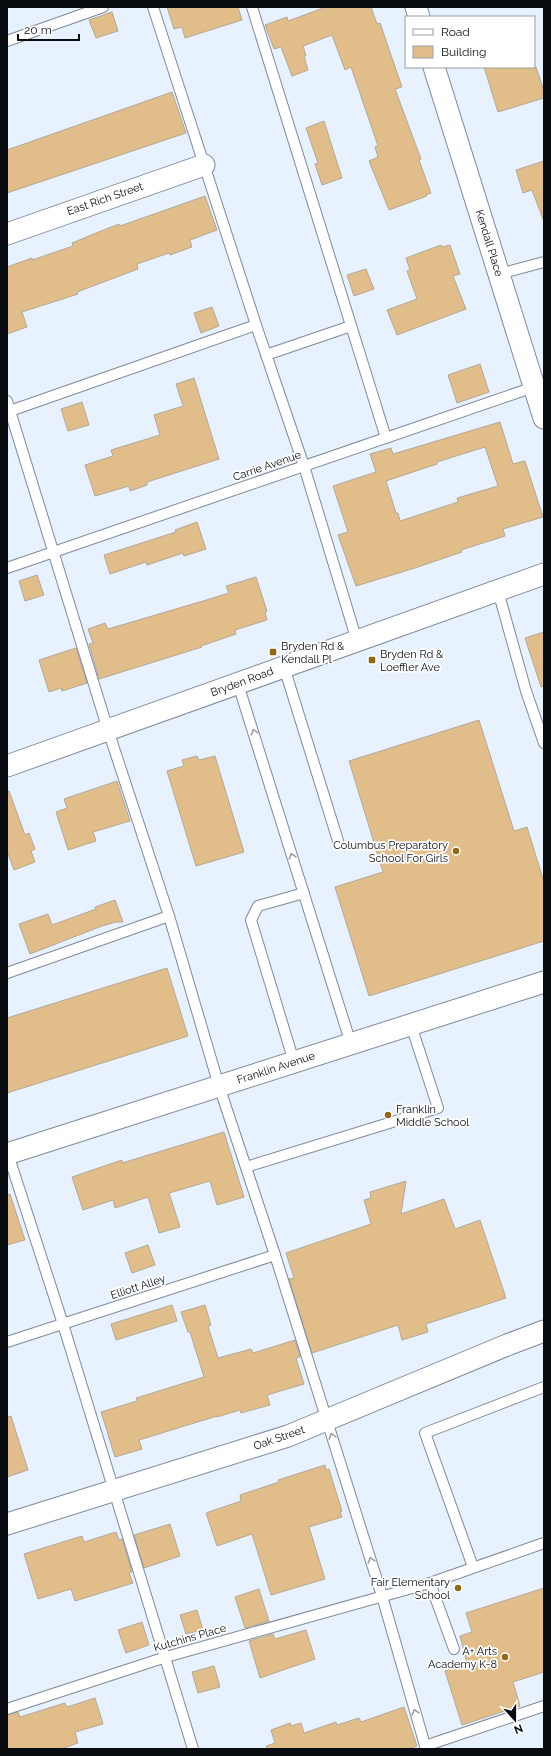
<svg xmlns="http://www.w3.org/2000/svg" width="551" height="1756" font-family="Raleway,sans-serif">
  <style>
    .building { fill: #e1be89; stroke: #b3a898; fill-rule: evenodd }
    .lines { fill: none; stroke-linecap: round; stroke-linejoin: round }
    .service-casing { stroke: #7f8999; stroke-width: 12 }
    .minor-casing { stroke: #7f8999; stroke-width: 23 }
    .service { stroke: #fff; stroke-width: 10 }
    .minor { stroke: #fff; stroke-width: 21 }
    .oneway { stroke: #9c9ea0 }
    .poi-dot { fill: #936713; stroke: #fff; stroke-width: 1.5 }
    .labels { text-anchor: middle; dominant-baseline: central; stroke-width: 3.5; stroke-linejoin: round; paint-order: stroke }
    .street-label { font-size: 11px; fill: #080c11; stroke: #fff }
    .poi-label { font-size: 11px; fill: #080c11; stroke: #fff; text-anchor: start }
  </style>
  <rect width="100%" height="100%" fill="#e8f1ff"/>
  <g class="building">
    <path d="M 167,7 L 238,7 L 242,20 L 185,38 L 182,27 L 174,29 Z"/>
    <path d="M 326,7 L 371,7 L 377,24 L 380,23 L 402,87 L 395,89 L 421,159 L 419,160 L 431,193 L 426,195 L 427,196 L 389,210 L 369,161 L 378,157 L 375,147 L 378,146 L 351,67 L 345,70 L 332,35 L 303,46 L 306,56 L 304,56 L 308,70 L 292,76 L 281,47 L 274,49 L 265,25 L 287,17 L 288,21 Z"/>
    <path d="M 112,12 L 118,31 L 96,38 L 89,20 Z"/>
    <path d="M 484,67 L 536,67 L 544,91 L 544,98 L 498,112 Z"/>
    <path d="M 172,92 L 186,133 L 7,193 L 7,150 Z"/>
    <path d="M 324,121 L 342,178 L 322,185 L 315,164 L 318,163 L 306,128 Z"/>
    <path d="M 544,161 L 544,219 L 543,219 L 532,190 L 523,193 L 516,170 Z"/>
    <path d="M 205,196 L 217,230 L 190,240 L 192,247 L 170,255 L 169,253 L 137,264 L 138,269 L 77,292 L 78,294 L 22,312 L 27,327 L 7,334 L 7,267 L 32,258 L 32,260 L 73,246 L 72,243 L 101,231 L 119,224 L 120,226 Z"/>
    <path d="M 441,245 L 442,247 L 450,245 L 460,274 L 453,276 L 466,309 L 397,335 L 387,310 L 417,299 L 407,271 L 410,270 L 406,258 Z"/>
    <path d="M 366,269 L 374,289 L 354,296 L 347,275 Z"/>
    <path d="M 212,307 L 219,326 L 201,333 L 194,313 Z"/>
    <path d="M 480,364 L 489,392 L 457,403 L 448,375 Z"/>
    <path d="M 194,378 L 219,459 L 147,482 L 147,485 L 130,491 L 129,486 L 95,496 L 85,465 L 113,456 L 111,450 L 160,435 L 154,415 L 183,406 L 176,384 Z"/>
    <path d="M 82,402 L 89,425 L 68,431 L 61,409 Z"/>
    <path d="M 500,422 L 513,464 L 525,461 L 543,517 L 503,529 L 505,536 L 461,550 L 462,552 L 415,568 L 356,586 L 338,535 L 348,532 L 333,486 L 376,472 L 370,454 L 391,448 L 393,454 ZM 485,447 L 498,486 L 457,498 L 458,502 L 400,521 L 398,513 L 396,513 L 386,481 L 437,464 L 437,462 Z"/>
    <path d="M 197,522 L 206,549 L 184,556 L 183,553 L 147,565 L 146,562 L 110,574 L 104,555 L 176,532 L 175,530 Z"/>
    <path d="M 37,575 L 44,595 L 25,601 L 19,581 Z"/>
    <path d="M 256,577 L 267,611 L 265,612 L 267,620 L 235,630 L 236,634 L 201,646 L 202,647 L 99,679 L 89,644 L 93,643 L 88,629 L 105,623 L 108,629 L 203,601 L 229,593 L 226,586 Z"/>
    <path d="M 544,632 L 544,686 L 541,687 L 525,638 Z"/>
    <path d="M 76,648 L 87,683 L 62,691 L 61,688 L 49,692 L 39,660 Z"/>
    <path d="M 479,720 L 514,831 L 527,827 L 544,882 L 544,941 L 369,996 L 335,887 L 383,872 L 349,761 Z"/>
    <path d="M 197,756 L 199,760 L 215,756 L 244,852 L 196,866 L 167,771 L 184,766 L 182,760 Z"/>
    <path d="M 117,781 L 130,821 L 93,832 L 96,841 L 68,850 L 56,812 L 67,808 L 64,799 Z"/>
    <path d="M 7,791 L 9,791 L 25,835 L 29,833 L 35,849 L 31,851 L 35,862 L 14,870 L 7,851 Z"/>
    <path d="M 115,900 L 123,922 L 116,922 L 102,926 L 30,954 L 19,924 L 48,914 L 52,925 L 96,909 L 95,907 Z"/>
    <path d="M 167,968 L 188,1036 L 7,1093 L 7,1018 Z"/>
    <path d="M 224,1132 L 244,1197 L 217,1205 L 210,1181 L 169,1193 L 180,1227 L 159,1233 L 148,1197 L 115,1208 L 113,1200 L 83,1210 L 72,1177 L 122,1160 L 122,1163 Z"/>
    <path d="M 406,1181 L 401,1214 L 444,1199 L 455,1229 L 480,1220 L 506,1298 L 426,1324 L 428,1332 L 402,1340 L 398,1325 L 312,1353 L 289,1279 L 294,1278 L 286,1253 L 371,1224 L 364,1200 L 371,1198 L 370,1192 Z"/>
    <path d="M 10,1194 L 25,1240 L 7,1245 L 7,1195 Z"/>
    <path d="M 148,1245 L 155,1265 L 132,1273 L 125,1253 Z"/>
    <path d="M 172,1305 L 177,1321 L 116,1340 L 111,1324 Z"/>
    <path d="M 205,1305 L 211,1325 L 208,1326 L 218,1358 L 251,1349 L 253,1353 L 295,1340 L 300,1357 L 296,1358 L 304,1384 L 267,1395 L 270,1405 L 241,1413 L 240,1410 L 217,1417 L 217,1416 L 139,1440 L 142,1449 L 115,1457 L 101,1412 L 137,1401 L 136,1398 L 204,1377 L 190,1332 L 188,1332 L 181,1312 Z"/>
    <path d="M 11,1416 L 28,1470 L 7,1477 L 7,1417 Z"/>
    <path d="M 325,1465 L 326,1470 L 329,1469 L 342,1511 L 340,1512 L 342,1517 L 309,1527 L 325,1579 L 271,1595 L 252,1534 L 217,1546 L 206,1513 L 241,1501 L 240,1495 L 279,1482 L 278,1480 Z"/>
    <path d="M 170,1524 L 180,1556 L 144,1568 L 134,1535 Z"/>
    <path d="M 116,1532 L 119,1540 L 122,1539 L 132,1572 L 129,1573 L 133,1583 L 75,1601 L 71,1589 L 38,1599 L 24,1554 L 82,1536 L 84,1542 Z"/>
    <path d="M 544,1588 L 544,1672 L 513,1682 L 520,1706 L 462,1725 L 445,1671 L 467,1663 L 460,1636 L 472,1632 L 466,1613 Z"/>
    <path d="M 259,1589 L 269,1621 L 245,1628 L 235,1597 Z"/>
    <path d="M 197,1610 L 203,1630 L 186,1634 L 180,1615 Z"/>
    <path d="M 142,1622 L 149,1645 L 126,1653 L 118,1630 Z"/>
    <path d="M 306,1630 L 315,1659 L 260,1678 L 249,1641 L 273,1634 L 275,1639 Z"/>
    <path d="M 214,1666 L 220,1687 L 198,1693 L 192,1672 Z"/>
    <path d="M 95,1698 L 103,1724 L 75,1732 L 78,1743 L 61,1749 L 7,1749 L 7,1715 L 18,1712 L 20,1717 L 65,1703 L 67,1707 Z"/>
    <path d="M 404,1707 L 417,1746 L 408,1749 L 267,1749 L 266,1746 L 275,1743 L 271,1730 L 290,1723 L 291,1726 L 301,1723 L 304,1733 L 336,1722 L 337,1725 L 359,1718 L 361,1722 Z"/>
  </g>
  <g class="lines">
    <defs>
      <g id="service">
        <path d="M 153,7 L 256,325 L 304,466 L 357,641"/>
        <path d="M 252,7 L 386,438"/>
        <path d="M 7,41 L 103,7"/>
        <path d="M 499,274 L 544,262"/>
        <path d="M 266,355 L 351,326"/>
        <path d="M 7,401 L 108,730 L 169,916 L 219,1086 L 275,1255 L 382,1596 L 426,1749"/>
        <path d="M 7,412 L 256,325"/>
        <path d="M 7,568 L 534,387"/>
        <path d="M 498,591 L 526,691 L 544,743"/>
        <path d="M 284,667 L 339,844"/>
        <path d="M 238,684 L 351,1044"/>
        <path d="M 7,973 L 169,916"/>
        <path d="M 294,1062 L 251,920 L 258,906 L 304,893"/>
        <path d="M 8,1154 L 63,1324 L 193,1749"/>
        <path d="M 246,1167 L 438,1108 L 411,1025"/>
        <path d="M 7,1342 L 275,1255"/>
        <path d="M 473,1567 L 425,1433 L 544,1387"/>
        <path d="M 430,1583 L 454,1649"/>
        <path d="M 7,1709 L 166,1657 L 430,1583 L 544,1543"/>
        <path d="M 425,1746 L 544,1706"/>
      </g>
      <g id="minor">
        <path d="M 416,7 L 419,17"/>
        <path d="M 434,67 L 544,418"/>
        <path d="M 7,234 L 204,165"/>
        <path d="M 7,766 L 544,574"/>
        <path d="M 7,1154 L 544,982"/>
        <path d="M 7,1524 L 288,1436 L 507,1345 L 544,1331"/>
      </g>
    </defs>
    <use href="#service" class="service-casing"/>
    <use href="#minor" class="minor-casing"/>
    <use href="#service" class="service"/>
    <use href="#minor" class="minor"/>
  </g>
  <defs><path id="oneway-chevron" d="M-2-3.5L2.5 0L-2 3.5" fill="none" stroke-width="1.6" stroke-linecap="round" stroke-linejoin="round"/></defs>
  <g class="oneway">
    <use href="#oneway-chevron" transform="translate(254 732) rotate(-107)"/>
    <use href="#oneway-chevron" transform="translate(292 856) rotate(-107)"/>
    <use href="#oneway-chevron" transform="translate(332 1436) rotate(-107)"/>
    <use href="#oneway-chevron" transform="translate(371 1560) rotate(-107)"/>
    <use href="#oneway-chevron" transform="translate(415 1712) rotate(-106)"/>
  </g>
  <g class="poi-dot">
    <rect x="269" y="648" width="8" height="8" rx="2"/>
    <rect x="368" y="656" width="8" height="8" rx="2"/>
    <circle cx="456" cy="851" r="4"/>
    <circle cx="388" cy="1115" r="4"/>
    <circle cx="458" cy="1588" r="4"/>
    <circle cx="505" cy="1657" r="4"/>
  </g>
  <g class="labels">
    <g class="street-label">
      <text transform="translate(105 199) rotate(-19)">East Rich Street</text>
      <text transform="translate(489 243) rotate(73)">Kendall Place</text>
      <text transform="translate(267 466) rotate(-19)">Carrie Avenue</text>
      <text transform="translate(242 682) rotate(-20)">Bryden Road</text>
      <text transform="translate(276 1068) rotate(-18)">Franklin Avenue</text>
      <text transform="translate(138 1287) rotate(-18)">Elliott Alley</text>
      <text transform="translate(279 1438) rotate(-19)">Oak Street</text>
      <text transform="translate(190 1638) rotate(-16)">Kutchins Place</text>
    </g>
    <g class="poi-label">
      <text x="281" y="646">Bryden Rd &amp;<tspan x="281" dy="13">Kendall Pl</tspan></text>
      <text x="380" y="654">Bryden Rd &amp;<tspan x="380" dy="13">Loeffler Ave</tspan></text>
      <text x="448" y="845" text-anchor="end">Columbus Preparatory<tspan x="448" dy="13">School For Girls</tspan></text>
      <text x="396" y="1109">Franklin<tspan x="396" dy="13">Middle School</tspan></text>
      <text x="450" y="1582" text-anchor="end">Fair Elementary<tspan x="450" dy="13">School</tspan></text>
      <text x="497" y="1651" text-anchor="end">A+ Arts<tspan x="497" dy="13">Academy K-8</tspan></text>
    </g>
  </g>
  <rect width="551" height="1756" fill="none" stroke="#080c11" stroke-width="16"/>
  <rect x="405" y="16" width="130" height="52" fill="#ffffff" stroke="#9c9ea0"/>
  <rect x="413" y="29" width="20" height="6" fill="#ffffff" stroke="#9c9ea0"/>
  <text x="441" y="36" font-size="12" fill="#080c11">Road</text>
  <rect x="413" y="46" width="20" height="12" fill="#e1be89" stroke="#9c9ea0"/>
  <text x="441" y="56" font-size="12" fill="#080c11">Building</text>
  <g transform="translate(515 1720) rotate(159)" stroke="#ffffff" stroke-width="3" paint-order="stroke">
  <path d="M0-3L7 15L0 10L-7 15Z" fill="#080c11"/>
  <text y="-6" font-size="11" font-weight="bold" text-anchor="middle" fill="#080c11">N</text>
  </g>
  <path d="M18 34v6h61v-6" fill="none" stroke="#080c11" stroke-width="2"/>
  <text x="24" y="34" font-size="12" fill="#080c11" stroke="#ffffff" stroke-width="3" paint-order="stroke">20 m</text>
</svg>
